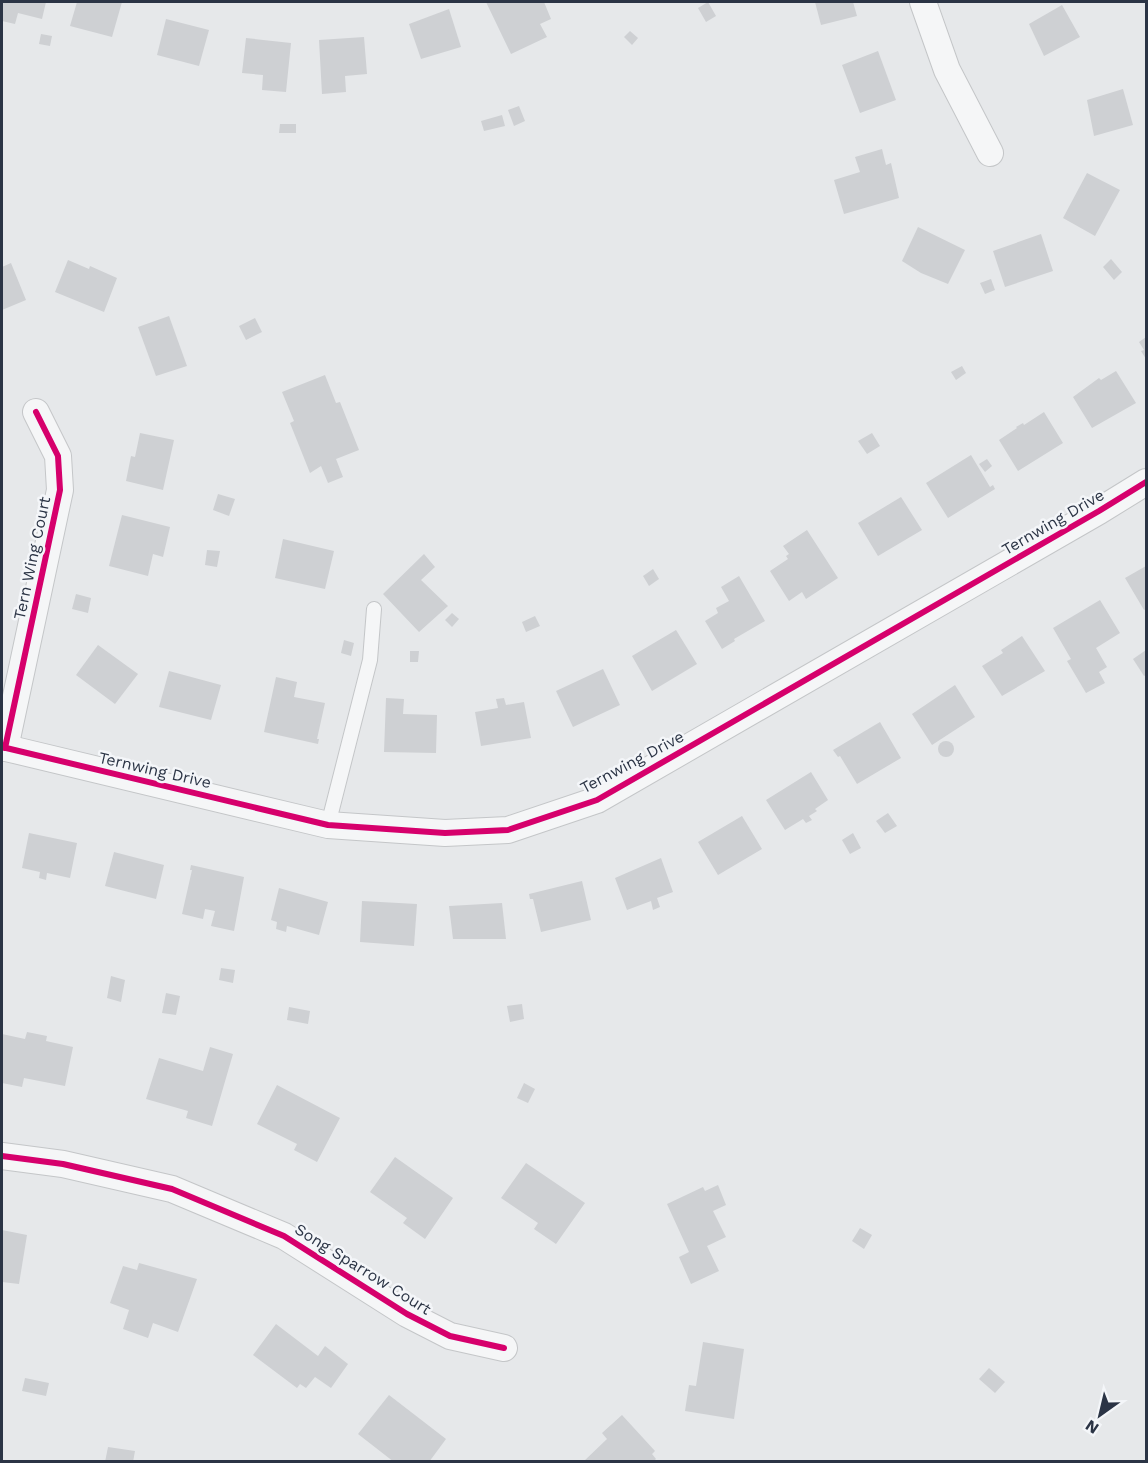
<svg xmlns="http://www.w3.org/2000/svg" width="1148" height="1463" font-family="'Work Sans',sans-serif">
  <style>
    .building { fill: #ced0d3 }
    .lines { fill: none; stroke-linecap: round; stroke-linejoin: round }
    .lane-casing { stroke: #c4c6c8; stroke-width: 16 }
    .street-casing { stroke: #c4c6c8; stroke-width: 28 }
    .lane { stroke: #f5f6f7; stroke-width: 14 }
    .street { stroke: #f5f6f7; stroke-width: 26 }
    .cycleway-casing { stroke: #f4f6f9; stroke-width: 10 }
    .cycleway { stroke: #d6006c; stroke-width: 6 }
    .labels { text-anchor: middle; dominant-baseline: central; stroke-width: 5; stroke-linejoin: round; paint-order: stroke }
    .street-label { font-size: 16px; fill: #2b3445; stroke: #f4f6f9 }
  </style>
  <rect width="100%" height="100%" fill="#e6e8ea"/>
  <g class="building">
    <path d="M 2,2 L 46,2 L 42,19 L 18,13 L 15,24 L 2,21 Z"/>
    <path d="M 77,2 L 122,2 L 112,37 L 70,26 Z"/>
    <path d="M 486,2 L 544,2 L 551,19 L 540,24 L 547,37 L 511,54 Z"/>
    <path d="M 708,2 L 716,16 L 706,22 L 698,8 Z"/>
    <path d="M 815,2 L 853,2 L 857,16 L 821,25 Z"/>
    <path d="M 1062,5 L 1080,37 L 1044,56 L 1029,24 Z"/>
    <path d="M 449,9 L 461,47 L 421,59 L 409,24 Z"/>
    <path d="M 166,19 L 209,30 L 199,66 L 157,55 Z"/>
    <path d="M 630,31 L 638,38 L 632,45 L 624,37 Z"/>
    <path d="M 41,34 L 52,36 L 50,46 L 39,44 Z"/>
    <path d="M 364,37 L 367,74 L 345,76 L 346,92 L 322,94 L 319,40 Z"/>
    <path d="M 246,38 L 291,43 L 286,92 L 262,90 L 263,75 L 242,73 Z"/>
    <path d="M 878,51 L 896,100 L 860,113 L 842,65 Z"/>
    <path d="M 1123,89 L 1133,125 L 1094,136 L 1087,100 Z"/>
    <path d="M 519,106 L 525,121 L 514,126 L 508,110 Z"/>
    <path d="M 502,115 L 505,126 L 484,131 L 481,121 Z"/>
    <path d="M 280,124 L 296,124 L 296,133 L 279,133 Z"/>
    <path d="M 882,149 L 886,165 L 891,163 L 899,198 L 844,214 L 834,180 L 860,172 L 855,157 Z"/>
    <path d="M 1087,173 L 1120,190 L 1095,236 L 1063,218 Z"/>
    <path d="M 918,227 L 965,250 L 948,284 L 921,273 L 902,261 Z"/>
    <path d="M 1041,234 L 1053,271 L 1005,287 L 993,251 Z"/>
    <path d="M 1111,259 L 1122,272 L 1114,280 L 1103,267 Z"/>
    <path d="M 68,260 L 89,269 L 90,266 L 117,278 L 104,312 L 55,292 Z"/>
    <path d="M 11,263 L 26,300 L 2,310 L 2,267 Z"/>
    <path d="M 991,279 L 995,290 L 985,294 L 980,283 Z"/>
    <path d="M 169,316 L 187,366 L 156,376 L 138,327 Z"/>
    <path d="M 255,318 L 262,332 L 246,340 L 239,326 Z"/>
    <path d="M 1146,337 L 1146,359 L 1141,351 L 1144,350 L 1139,342 Z"/>
    <path d="M 962,366 L 966,373 L 956,380 L 951,372 Z"/>
    <path d="M 1116,371 L 1136,403 L 1092,428 L 1073,397 L 1099,378 L 1101,380 Z"/>
    <path d="M 325,375 L 336,403 L 340,402 L 359,450 L 336,459 L 343,477 L 328,483 L 321,466 L 310,473 L 290,423 L 294,421 L 282,392 Z"/>
    <path d="M 1044,412 L 1063,443 L 1018,471 L 999,440 L 1017,428 L 1016,427 L 1023,423 L 1024,425 Z"/>
    <path d="M 140,433 L 174,440 L 163,490 L 126,481 L 131,456 L 135,457 Z"/>
    <path d="M 872,433 L 880,446 L 867,454 L 858,441 Z"/>
    <path d="M 971,455 L 990,487 L 993,485 L 995,489 L 948,518 L 926,483 Z"/>
    <path d="M 987,459 L 992,466 L 985,472 L 979,464 Z"/>
    <path d="M 218,494 L 235,499 L 229,516 L 213,510 Z"/>
    <path d="M 901,497 L 922,530 L 878,556 L 858,523 Z"/>
    <path d="M 122,515 L 170,527 L 163,557 L 153,554 L 148,576 L 109,566 Z"/>
    <path d="M 807,530 L 838,578 L 806,599 L 802,592 L 789,601 L 770,571 L 788,559 L 786,556 L 789,554 L 783,546 Z"/>
    <path d="M 283,539 L 334,551 L 325,589 L 275,578 Z"/>
    <path d="M 207,550 L 220,551 L 217,567 L 205,565 Z"/>
    <path d="M 424,554 L 435,567 L 421,580 L 448,606 L 419,632 L 383,594 Z"/>
    <path d="M 1146,566 L 1146,609 L 1144,610 L 1125,578 Z"/>
    <path d="M 653,569 L 659,579 L 649,586 L 643,576 Z"/>
    <path d="M 739,576 L 765,621 L 734,639 L 735,641 L 722,649 L 705,621 L 718,613 L 716,608 L 729,601 L 721,587 Z"/>
    <path d="M 76,594 L 91,598 L 88,613 L 72,609 Z"/>
    <path d="M 1100,600 L 1120,633 L 1096,648 L 1107,667 L 1099,672 L 1105,683 L 1086,693 L 1067,661 L 1071,659 L 1053,628 Z"/>
    <path d="M 452,613 L 459,619 L 452,627 L 445,620 Z"/>
    <path d="M 535,616 L 540,626 L 526,632 L 522,622 Z"/>
    <path d="M 676,630 L 697,664 L 652,691 L 632,656 Z"/>
    <path d="M 1022,636 L 1045,671 L 1002,696 L 982,666 L 1003,653 L 1001,650 Z"/>
    <path d="M 344,640 L 354,643 L 351,656 L 341,653 Z"/>
    <path d="M 98,645 L 138,674 L 115,704 L 76,675 Z"/>
    <path d="M 1146,650 L 1146,675 L 1144,676 L 1133,659 Z"/>
    <path d="M 410,651 L 419,651 L 418,662 L 410,662 Z"/>
    <path d="M 603,669 L 620,705 L 573,727 L 556,691 Z"/>
    <path d="M 169,671 L 221,685 L 211,720 L 159,707 Z"/>
    <path d="M 276,677 L 297,682 L 294,697 L 325,703 L 317,739 L 319,739 L 318,744 L 264,732 Z"/>
    <path d="M 955,685 L 975,717 L 932,745 L 912,714 Z"/>
    <path d="M 386,698 L 404,699 L 403,714 L 437,715 L 436,753 L 384,752 Z"/>
    <path d="M 504,698 L 506,705 L 524,702 L 531,738 L 481,746 L 475,712 L 498,708 L 496,699 Z"/>
    <path d="M 880,722 L 901,758 L 857,784 L 840,756 L 838,757 L 833,750 Z"/>
    <circle cx="946" cy="749" r="8"/>
    <path d="M 811,772 L 828,800 L 815,809 L 817,811 L 809,816 L 812,820 L 806,823 L 803,819 L 785,830 L 766,800 Z"/>
    <path d="M 888,813 L 897,826 L 885,833 L 876,821 Z"/>
    <path d="M 742,816 L 762,849 L 718,875 L 698,842 Z"/>
    <path d="M 29,833 L 77,843 L 70,878 L 47,873 L 46,880 L 39,878 L 40,872 L 22,868 Z"/>
    <path d="M 853,833 L 861,848 L 850,854 L 842,840 Z"/>
    <path d="M 114,852 L 164,865 L 156,899 L 105,886 Z"/>
    <path d="M 661,858 L 673,892 L 657,898 L 660,907 L 653,910 L 651,901 L 627,910 L 615,878 Z"/>
    <path d="M 191,865 L 244,877 L 234,931 L 211,926 L 215,911 L 205,909 L 203,919 L 182,914 L 192,870 L 190,870 Z"/>
    <path d="M 582,881 L 591,920 L 541,932 L 533,899 L 530,899 L 529,894 Z"/>
    <path d="M 279,888 L 328,902 L 319,935 L 287,926 L 286,932 L 276,929 L 277,922 L 271,920 Z"/>
    <path d="M 362,901 L 417,904 L 414,946 L 360,942 Z"/>
    <path d="M 502,903 L 506,939 L 453,939 L 449,906 Z"/>
    <path d="M 221,968 L 235,970 L 233,983 L 219,980 Z"/>
    <path d="M 111,976 L 125,980 L 121,1002 L 107,998 Z"/>
    <path d="M 166,993 L 180,996 L 176,1015 L 162,1013 Z"/>
    <path d="M 522,1004 L 524,1019 L 510,1022 L 507,1006 Z"/>
    <path d="M 289,1007 L 310,1011 L 308,1024 L 287,1020 Z"/>
    <path d="M 27,1032 L 47,1036 L 46,1041 L 73,1047 L 65,1086 L 24,1078 L 22,1087 L 2,1083 L 2,1034 L 25,1039 Z"/>
    <path d="M 210,1047 L 233,1054 L 212,1126 L 186,1118 L 188,1111 L 146,1099 L 159,1058 L 203,1071 Z"/>
    <path d="M 524,1083 L 535,1089 L 528,1103 L 517,1098 Z"/>
    <path d="M 277,1085 L 340,1118 L 317,1162 L 294,1150 L 297,1144 L 257,1124 Z"/>
    <path d="M 395,1157 L 453,1198 L 425,1239 L 403,1223 L 407,1218 L 370,1192 Z"/>
    <path d="M 526,1163 L 585,1203 L 556,1244 L 534,1229 L 538,1223 L 501,1198 Z"/>
    <path d="M 718,1185 L 726,1205 L 713,1211 L 726,1237 L 707,1246 L 719,1271 L 691,1284 L 679,1257 L 689,1252 L 667,1204 L 703,1187 L 705,1191 Z"/>
    <path d="M 860,1228 L 872,1235 L 864,1249 L 852,1241 Z"/>
    <path d="M 2,1230 L 27,1235 L 19,1284 L 2,1282 Z"/>
    <path d="M 139,1263 L 197,1279 L 178,1332 L 153,1323 L 148,1338 L 123,1329 L 129,1310 L 110,1303 L 123,1266 L 137,1270 Z"/>
    <path d="M 276,1324 L 318,1356 L 325,1346 L 348,1364 L 331,1388 L 315,1377 L 306,1388 L 300,1384 L 297,1388 L 253,1355 Z"/>
    <path d="M 703,1342 L 744,1349 L 734,1419 L 685,1411 L 689,1385 L 696,1386 Z"/>
    <path d="M 989,1368 L 1005,1382 L 995,1393 L 979,1379 Z"/>
    <path d="M 25,1378 L 49,1383 L 46,1396 L 22,1391 Z"/>
    <path d="M 389,1395 L 446,1439 L 429,1462 L 394,1462 L 358,1434 Z"/>
    <path d="M 622,1415 L 655,1451 L 652,1454 L 656,1459 L 653,1462 L 583,1462 L 607,1439 L 602,1433 Z"/>
    <path d="M 108,1447 L 135,1451 L 133,1462 L 105,1462 Z"/>
  </g>
  <g class="lines">
    <defs>
      <path id="lane" d="M 328,825 L 370,660 L 374,609"/>
      <g id="street">
        <path d="M 923,2 L 947,70 L 990,153"/>
        <path d="M 2,747 L 328,825 L 445,833 L 508,830 L 597,800 L 1099,511 L 1146,482"/>
        <path d="M 5,748 L 60,490 L 58,456 L 36,412"/>
        <path d="M 2,1156 L 63,1164 L 172,1189 L 284,1236 L 407,1314 L 450,1336 L 504,1348"/>
      </g>
    </defs>
    <use href="#lane" class="lane-casing"/>
    <use href="#street" class="street-casing"/>
    <use href="#lane" class="lane"/>
    <use href="#street" class="street"/>
    <defs>
      <g id="cycleway">
        <path d="M 2,747 L 328,825 L 445,833 L 508,830 L 597,800 L 1099,511 L 1146,482"/>
        <path d="M 5,748 L 60,490 L 58,456 L 36,412"/>
        <path d="M 2,1156 L 63,1164 L 172,1189 L 284,1236 L 407,1314 L 450,1336 L 504,1348"/>
      </g>
    </defs>
    <use href="#cycleway" class="cycleway-casing"/>
    <use href="#cycleway" class="cycleway"/>
  </g>
  <g class="labels">
    <g class="street-label">
      <text transform="translate(1053 522) rotate(-30)">Ternwing Drive</text>
      <text transform="translate(32 558) rotate(-78)">Tern Wing Court</text>
      <text transform="translate(632 762) rotate(-28)">Ternwing Drive</text>
      <text transform="translate(155 770) rotate(13)">Ternwing Drive</text>
      <text transform="translate(363 1269) rotate(32)">Song Sparrow Court</text>
    </g>
  </g>
  <rect width="1148" height="1463" fill="none" stroke="#2b3445" stroke-width="6"/>
  <g transform="translate(1100 1415) rotate(214)" stroke="#f4f6f9" stroke-width="4.5" paint-order="stroke">
  <path d="M0-4.5L10 22L0 15L-10 22Z" fill="#2b3445"/>
  <text y="-9" font-size="16" font-weight="bold" text-anchor="middle" fill="#2b3445">N</text>
  </g>
</svg>
